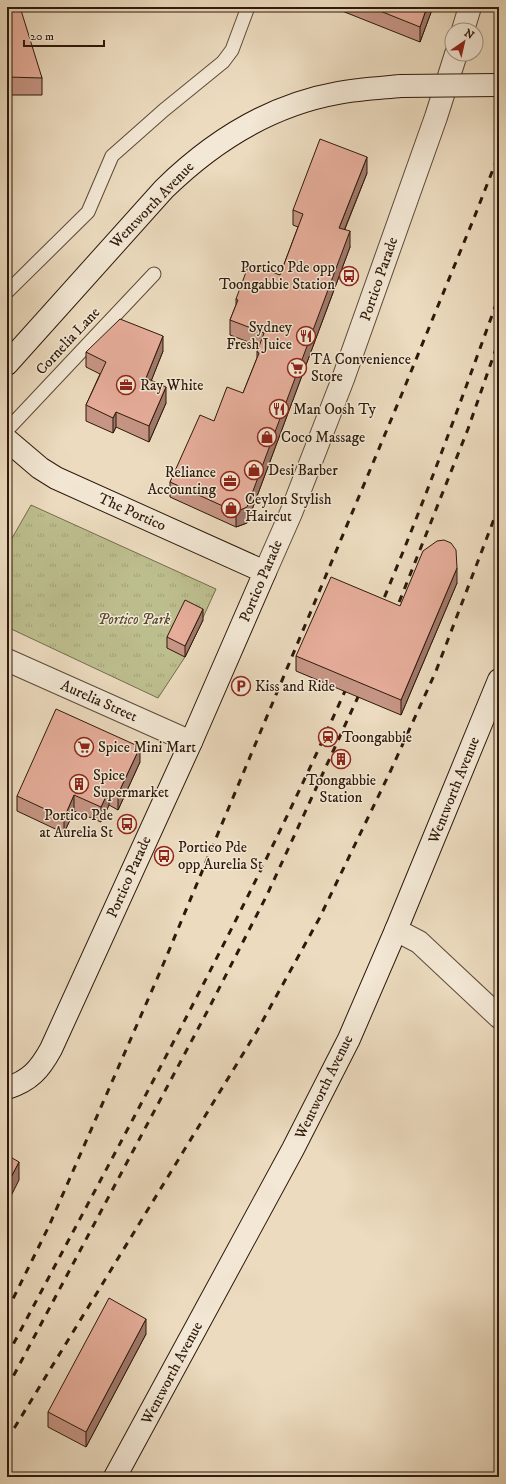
<svg xmlns="http://www.w3.org/2000/svg" width="506" height="1484" font-family="'IM FELL DW Pica',serif">
  <style>
    .park { fill: url(#park-tufts); stroke: #756c4c }
    .lines { fill: none; stroke-linecap: round; stroke-linejoin: round }
    .service-casing { stroke: #5d4a38; stroke-width: 15 }
    .minor-casing { stroke: #5d4a38; stroke-width: 24 }
    .tertiary-casing { stroke: #5d4a38; stroke-width: 24 }
    .secondary-casing { stroke: #2d190b; stroke-width: 24 }
    .service { stroke: #f3e8d5; stroke-width: 13 }
    .minor { stroke: #f3e8d5; stroke-width: 22 }
    .tertiary { stroke: #f3e8d5; stroke-width: 22 }
    .secondary { stroke: #f3e8d5; stroke-width: 22 }
    .rail { stroke: #2d190b; stroke-width: 3; stroke-dasharray: 7 7; stroke-linecap: butt }
    .secondary-bridge-casing { stroke: #2d190b; stroke-width: 24; stroke-linecap: butt }
    .secondary-bridge { stroke: #f3e8d5; stroke-width: 22 }
    .wall { fill: #c69584; stroke: #2d190b }
    .shaded-wall { fill: #a1796c; stroke: #2d190b }
    .building { fill: #e6ad9a; stroke: #2d190b }
    .labels { text-anchor: middle; dominant-baseline: central; stroke-width: 3; stroke-linejoin: round; paint-order: stroke }
    .street-label { font-size: 15px; fill: #2d190b; stroke: #f3e8d5 }
    .poi-label { font-size: 15px; fill: #2d190b; stroke: #f3e8d5; text-anchor: start }
    .park-label { font-size: 15px; font-style: italic; fill: #584b32; stroke: #f3e8d5 }
  </style>
  <defs>
    <pattern id="park-tufts" width="24" height="20" patternUnits="userSpaceOnUse"><rect width="24" height="20" fill="#bdbe8e"/><path d="M3 7l-1-3M5 7V3M7 7l1-3M15 17l-1-3M17 17v-4M19 17l1-3" fill="none" stroke="#a3a379"/></pattern>
  </defs>
  <rect width="100%" height="100%" fill="#ecdbbf"/>
  <filter id="stains"><feTurbulence type="fractalNoise" baseFrequency=".005" numOctaves="4"/><feColorMatrix values="0 0 0 0 .2 0 0 0 0 .09 0 0 0 0 .02 0 0 0 .5 -.17"/></filter>
  <radialGradient id="worn" r=".72"><stop offset=".6" stop-color="#630" stop-opacity="0"/><stop offset="1" stop-color="#630" stop-opacity=".3"/></radialGradient>
  <path class="park" d="M 31,505 L 216,589 L 185,657 L 158,698 L 7,627 L 7,547 Z"/>
  <g class="lines">
    <defs>
      <g id="service">
        <path d="M 7,292 L 88,212 L 112,156 L 164,110 L 223,62 L 232,50 L 248,7"/>
        <path d="M 7,430 L 154,274"/>
      </g>
      <g id="minor">
        <path d="M 463,30 L 470,7"/>
        <path d="M 265,572 L 291,513 L 343,379 L 436,117 L 456,54"/>
        <path d="M 7,660 L 191,742"/>
      </g>
      <path id="tertiary" d="M 396,930 L 419,942 L 499,1017"/>
      <g id="secondary">
        <path d="M 7,364 L 164,189 C 212,142 271,105 338,93 C 359,89 380,88 401,86"/>
        <path d="M 7,440 L 40,468 L 56,478 L 265,572 L 191,742 L 51,1049 C 40,1069 30,1081 7,1088"/>
        <path d="M 115,1477 L 293,1149 L 349,1039 L 396,930 L 499,680"/>
      </g>
    </defs>
    <use href="#service" class="service-casing"/>
    <use href="#minor" class="minor-casing"/>
    <use href="#tertiary" class="tertiary-casing"/>
    <use href="#secondary" class="secondary-casing"/>
    <use href="#service" class="service"/>
    <use href="#minor" class="minor"/>
    <use href="#tertiary" class="tertiary"/>
    <use href="#secondary" class="secondary"/>
    <g class="rail">
      <path d="M 379,610 C 423,506 461,401 499,296"/>
      <path d="M 394,615 L 468,429 L 499,340"/>
      <path d="M 7,1311 L 49,1226 L 160,972 L 401,396 L 474,218 L 499,154"/>
      <path d="M 7,1356 C 125,1133 247,912 349,682"/>
      <path d="M 7,1388 L 208,1010 L 267,895 L 363,686"/>
      <path d="M 7,1440 L 257,1031 L 319,919 L 391,770 L 436,671 L 499,506"/>
    </g>
    <defs>
      <path id="secondary-bridge" d="M 401,86 L 499,85"/>
    </defs>
    <use href="#secondary-bridge" class="secondary-bridge-casing"/>
    <use href="#secondary-bridge" class="secondary-bridge"/>
  </g>
  <g class="wall">
    <path d="M 7,7 L 42,78 L 42,95 L 7,95 Z"/>
    <path d="M 332,7 L 433,7 L 420,42 Z"/>
    <path d="M 367,173 L 345,229 L 350,247 L 247,523 L 236,527 L 170,497 L 170,482 L 214,421 L 243,393 L 257,358 L 257,352 L 259,346 L 230,335 L 230,320 L 236,305 L 236,299 L 280,275 L 298,227 L 293,225 L 293,210 Z"/>
    <path d="M 163,351 L 151,381 L 166,403 L 149,442 L 116,427 L 113,433 L 86,421 L 86,405 L 100,374 L 86,367 L 86,352 Z"/>
    <path d="M 457,583 L 401,715 L 296,671 L 296,656 L 400,606 Z"/>
    <path d="M 203,620 L 185,657 L 167,648 L 167,637 Z"/>
    <path d="M 140,762 L 118,810 L 109,805 L 101,822 L 74,811 L 64,833 L 17,811 L 17,796 Z"/>
    <path d="M 146,1334 L 86,1447 L 48,1427 L 48,1412 Z"/>
  </g>
  <g class="shaded-wall">
    <path d="M 427,7 L 433,7 L 420,42 L 420,27 Z"/>
    <path d="M 367,157 L 367,173 L 339,243 L 339,228 Z"/>
    <path d="M 350,231 L 350,247 L 247,523 L 236,527 L 236,512 Z"/>
    <path d="M 163,336 L 163,351 L 146,394 L 146,378 Z"/>
    <path d="M 166,387 L 166,403 L 149,442 L 149,426 Z"/>
    <path d="M 116,412 L 116,427 L 113,433 L 113,418 Z"/>
    <path d="M 457,568 L 457,583 L 401,715 L 401,700 Z"/>
    <path d="M 203,609 L 203,620 L 185,657 L 185,646 Z"/>
    <path d="M 140,747 L 140,762 L 118,810 L 118,794 Z"/>
    <path d="M 109,790 L 109,805 L 101,822 L 101,807 Z"/>
    <path d="M 74,795 L 74,811 L 64,833 L 64,818 Z"/>
    <path d="M 19,1162 L 19,1180 L 7,1204 L 7,1185 Z"/>
    <path d="M 146,1319 L 146,1334 L 86,1447 L 86,1432 Z"/>
  </g>
  <g class="building">
    <path d="M 7,7 L 20,7 L 42,78 L 7,77 Z"/>
    <path d="M 370,7 L 427,7 L 420,27 Z"/>
    <path d="M 320,139 L 367,157 L 339,228 L 350,231 L 247,507 L 236,512 L 170,482 L 200,415 L 214,421 L 227,387 L 243,393 L 259,353 L 257,352 L 264,333 L 230,320 L 238,300 L 236,299 L 249,264 L 280,275 L 303,214 L 293,210 Z"/>
    <path d="M 120,319 L 163,336 L 146,378 L 166,387 L 149,426 L 116,412 L 113,418 L 86,405 L 106,362 L 86,352 Z"/>
    <path d="M 444,540 L 451,543 L 456,550 L 457,568 L 401,700 L 296,656 L 331,577 L 400,606 L 423,551 L 437,541 Z"/>
    <path d="M 185,600 L 203,609 L 185,646 L 167,637 Z"/>
    <path d="M 56,709 L 140,747 L 118,794 L 109,790 L 101,807 L 74,795 L 64,818 L 17,796 Z"/>
    <path d="M 7,1155 L 19,1162 L 7,1185 Z"/>
    <path d="M 109,1298 L 146,1319 L 86,1432 L 48,1412 Z"/>
  </g>
  <defs>
    <symbol id="bus-ring" viewBox="-11 -11 22 22"><circle r="9.5" fill="#f3e8d5" stroke="#8f2418" stroke-width="1.5"/><path d="M-5-6H5V4H4V6H2V4H-2V6H-4V4H-5ZM-3.5-4V0h7V-4ZM-3.5 1.2v1.5H-2V1.2ZM2 1.2v1.5H3.5V1.2Z" fill="#8f2418"/></symbol>
    <symbol id="restaurant-ring" viewBox="-11 -11 22 22"><circle r="9.5" fill="#f3e8d5" stroke="#8f2418" stroke-width="1.5"/><path d="M-5-6h1v4h1v-4h1v4h1v-4h1v5L-1.5 .5V6h-2V.5L-5-1ZM5-6V6H3V1.5H1.5Q1.5-4 5-6Z" fill="#8f2418"/></symbol>
    <symbol id="supermarket-ring" viewBox="-11 -11 22 22"><circle r="9.5" fill="#f3e8d5" stroke="#8f2418" stroke-width="1.5"/><path d="M-6-5.5h2.5l.6 2H6L4.5 2H-2.5L-4.4-4H-6ZM-1.5 3.2a1.3 1.3 0 1 0 .1 0ZM3 3.2a1.3 1.3 0 1 0 .1 0Z" fill="#8f2418"/></symbol>
    <symbol id="office-ring" viewBox="-11 -11 22 22"><circle r="9.5" fill="#f3e8d5" stroke="#8f2418" stroke-width="1.5"/><path d="M-6-3h4V-5.5h4V-3h4V5H-6ZM-1-4.5V-3h2v-1.5ZM-6 0V1H6V0Z" fill="#8f2418"/></symbol>
    <symbol id="shop-ring" viewBox="-11 -11 22 22"><circle r="9.5" fill="#f3e8d5" stroke="#8f2418" stroke-width="1.5"/><path d="M-5-2.5h2.3a2.7 3.5 0 0 1 5.4 0H5L5.5 6h-11ZM-1.5-2.5h3a1.5 2.3 0 0 0-3 0Z" fill="#8f2418"/></symbol>
    <symbol id="parking-ring" viewBox="-11 -11 22 22"><circle r="9.5" fill="#f3e8d5" stroke="#8f2418" stroke-width="1.5"/><path d="M-3.5-5.5H1a3.5 3.5 0 0 1 0 7H-1V5.5H-3.5ZM-1-3.4V-.6H.8a1.4 1.4 0 0 0 0-2.8Z" fill="#8f2418"/></symbol>
    <symbol id="station-ring" viewBox="-11 -11 22 22"><circle r="9.5" fill="#f3e8d5" stroke="#8f2418" stroke-width="1.5"/><path d="M-3-6H3Q5-6 5-4V2Q5 4 3 4L4.5 6H3L1.5 4h-3L-3 6H-4.5L-3 4Q-5 4-5 2V-4Q-5-6-3-6ZM-3.5-4v3h7v-3ZM-3.5 1v1.5H-2V1ZM2 1v1.5H3.5V1Z" fill="#8f2418"/></symbol>
    <symbol id="building-ring" viewBox="-11 -11 22 22"><circle r="9.5" fill="#f3e8d5" stroke="#8f2418" stroke-width="1.5"/><path d="M-4-6H4V6H1V3H-1V6H-4ZM-2.5-4.3h1.7v1.8h-1.7ZM.8-4.3h1.7v1.8H.8ZM-2.5-1h1.7V.8h-1.7ZM.8-1h1.7V.8H.8Z" fill="#8f2418"/></symbol>
  </defs>
  <g fill-rule="evenodd">
    <use href="#bus-ring" x="338" y="265" width="22" height="22"/>
    <use href="#restaurant-ring" x="295" y="325" width="22" height="22"/>
    <use href="#supermarket-ring" x="286" y="357" width="22" height="22"/>
    <use href="#office-ring" x="115" y="374" width="22" height="22"/>
    <use href="#restaurant-ring" x="268" y="398" width="22" height="22"/>
    <use href="#shop-ring" x="256" y="426" width="22" height="22"/>
    <use href="#shop-ring" x="243" y="459" width="22" height="22"/>
    <use href="#office-ring" x="219" y="470" width="22" height="22"/>
    <use href="#shop-ring" x="220" y="497" width="22" height="22"/>
    <use href="#parking-ring" x="230" y="675" width="22" height="22"/>
    <use href="#station-ring" x="317" y="726" width="22" height="22"/>
    <use href="#supermarket-ring" x="73" y="736" width="22" height="22"/>
    <use href="#building-ring" x="330" y="748" width="22" height="22"/>
    <use href="#building-ring" x="68" y="773" width="22" height="22"/>
    <use href="#bus-ring" x="116" y="813" width="22" height="22"/>
    <use href="#bus-ring" x="153" y="845" width="22" height="22"/>
  </g>
  <g class="labels">
    <g class="street-label">
      <text transform="translate(152 205) rotate(-46)">Wentworth Avenue</text>
      <text transform="translate(379 279) rotate(-71)">Portico Parade</text>
      <text transform="translate(68 341) rotate(-47)">Cornelia Lane</text>
      <text transform="translate(132 512) rotate(24)">The Portico</text>
      <text transform="translate(261 581) rotate(-67)">Portico Parade</text>
      <text transform="translate(99 701) rotate(24)">Aurelia Street</text>
      <text transform="translate(454 790) rotate(-68)">Wentworth Avenue</text>
      <text transform="translate(129 877) rotate(-66)">Portico Parade</text>
      <text transform="translate(324 1087) rotate(-64)">Wentworth Avenue</text>
      <text transform="translate(172 1373) rotate(-62)">Wentworth Avenue</text>
    </g>
    <g class="poi-label">
      <text x="335" y="267" text-anchor="end">Portico Pde opp<tspan x="335" dy="17">Toongabbie Station</tspan></text>
      <text x="292" y="327" text-anchor="end">Sydney<tspan x="292" dy="17">Fresh Juice</tspan></text>
      <text x="311" y="359">TA Convenience<tspan x="311" dy="17">Store</tspan></text>
      <text x="140" y="385">Ray White</text>
      <text x="293" y="409">Man Oosh Ty</text>
      <text x="281" y="437">Coco Massage</text>
      <text x="268" y="470">Desi Barber</text>
      <text x="216" y="472" text-anchor="end">Reliance<tspan x="216" dy="17">Accounting</tspan></text>
      <text x="245" y="499">Ceylon Stylish<tspan x="245" dy="17">Haircut</tspan></text>
      <text x="255" y="686">Kiss and Ride</text>
      <text x="342" y="737">Toongabbie</text>
      <text x="98" y="747">Spice Mini Mart</text>
      <text x="93" y="775">Spice<tspan x="93" dy="17">Supermarket</tspan></text>
      <text x="341" y="780" text-anchor="middle">Toongabbie<tspan x="341" dy="17">Station</tspan></text>
      <text x="113" y="815" text-anchor="end">Portico Pde<tspan x="113" dy="17">at Aurelia St</tspan></text>
      <text x="178" y="847">Portico Pde<tspan x="178" dy="17">opp Aurelia St</tspan></text>
    </g>
    <g class="park-label">
      <text x="134" y="619">Portico Park</text>
    </g>
  </g>
  <rect width="506" height="1484" fill="none" stroke="#ecdbbf" stroke-width="24"/>
  <rect x="8" y="8" width="490" height="1468" fill="none" stroke="#2d190b" stroke-width="2"/>
  <rect x="12" y="12" width="482" height="1460" fill="none" stroke="#2d190b"/>
  <g transform="translate(464 42) rotate(34)"><circle r="19" fill="#f3e8d5" stroke="#a49584"/>
  <path d="M0-3L7 15L0 10L-7 15Z" fill="#8f2418"/>
  <text y="-6" font-size="11" font-weight="bold" text-anchor="middle" fill="#2d190b">N</text>
  </g>
  <path d="M24 40v6h80v-6" fill="none" stroke="#2d190b" stroke-width="2"/>
  <text x="30" y="40" font-size="12" fill="#2d190b" stroke="#f3e8d5" stroke-width="3" paint-order="stroke">20 m</text>
  <rect width="100%" height="100%" filter="url(#stains)"/>
  <rect width="100%" height="100%" fill="url(#worn)"/>
</svg>
